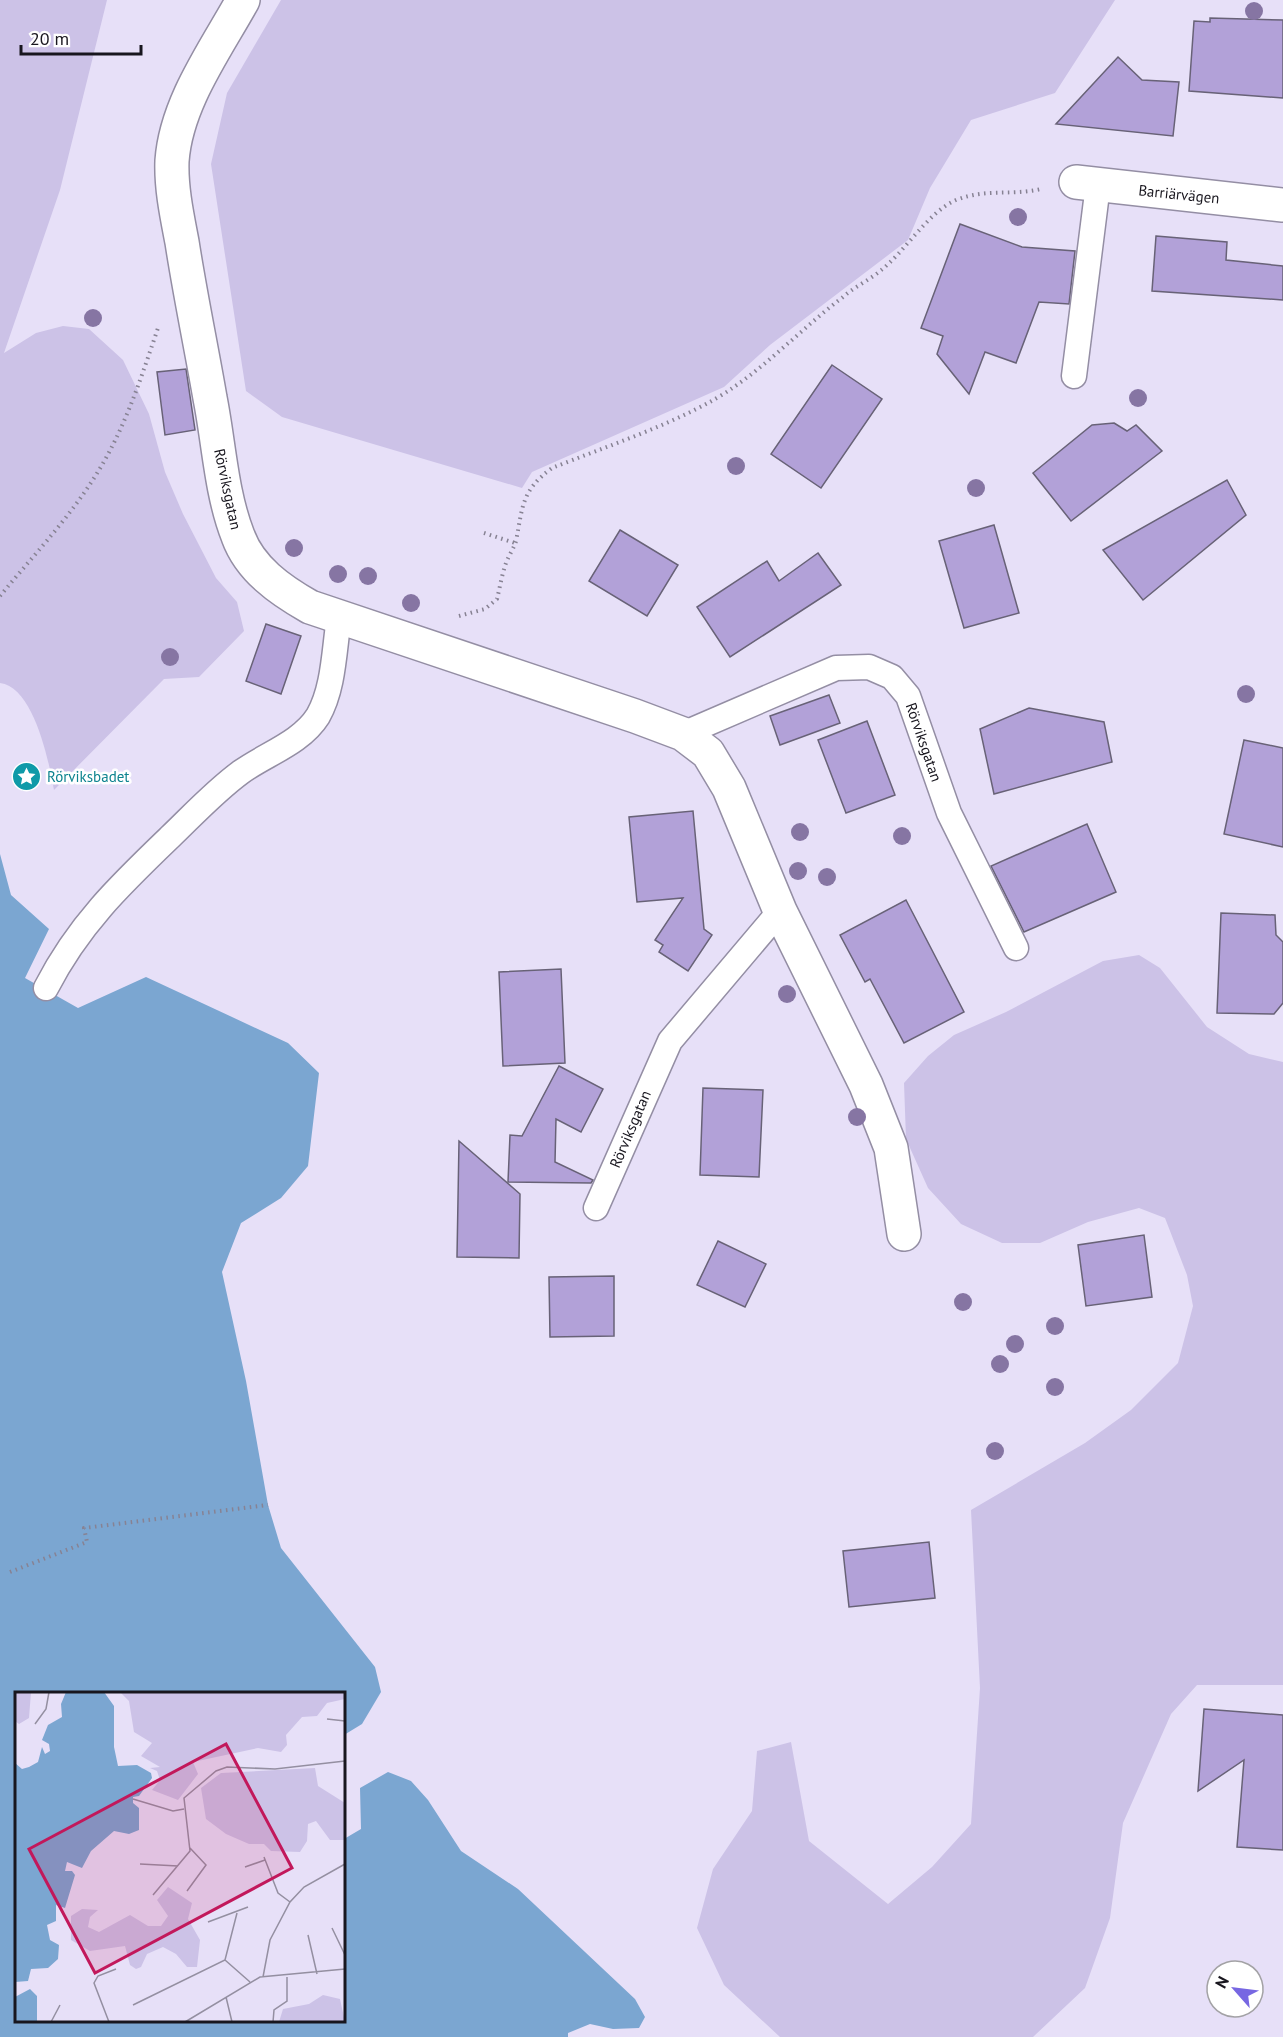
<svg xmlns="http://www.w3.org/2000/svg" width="1283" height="2037" font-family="'PT Sans',sans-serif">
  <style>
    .green { fill: #ccc2e7 }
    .water { fill: #7ba6d1 }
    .building { fill: #b2a1d8; stroke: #686277; stroke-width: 1.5 }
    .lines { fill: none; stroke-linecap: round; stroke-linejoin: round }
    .service-casing { stroke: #948ea4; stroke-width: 27 }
    .minor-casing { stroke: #948ea4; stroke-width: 36 }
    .path { stroke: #878293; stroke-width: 4; stroke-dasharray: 1.5 4.5; stroke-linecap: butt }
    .service { stroke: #fff; stroke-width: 24 }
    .minor { stroke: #fff; stroke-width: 33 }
    .tree { fill: #8675a3 }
    .labels { text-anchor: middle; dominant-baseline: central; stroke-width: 5; stroke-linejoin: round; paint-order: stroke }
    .street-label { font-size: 15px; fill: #18161e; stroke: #fff }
    .culture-label { font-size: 15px; fill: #0d838f; stroke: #fff; text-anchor: start }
    .inset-road { fill: none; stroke: #948fa1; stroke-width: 1.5 }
    .view { fill: #c2185b; fill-opacity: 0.15; stroke: #c2185b; stroke-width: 3 }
    .inset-edge { fill: none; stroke: #18161e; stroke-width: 3 }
  </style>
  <rect width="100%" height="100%" fill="#e7e0f8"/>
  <g class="green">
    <path d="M 0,0 L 107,0 L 60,190 L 4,353 L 36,333 L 63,326 L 89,329 L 123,360 L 149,414 L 165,472 L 183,514 L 216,578 L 237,602 L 244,631 L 199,677 L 164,679 L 54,790 C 49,762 34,687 0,683 Z"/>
    <path d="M 281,0 L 1115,0 L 1055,93 L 971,120 L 930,188 L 908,240 L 770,345 L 724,387 L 532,472 L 522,488 L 282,417 L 246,391 L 211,164 L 227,93 Z"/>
    <path d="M 1139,955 L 1160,968 L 1207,1027 L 1249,1054 L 1283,1062 L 1283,1685 L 1197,1685 L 1171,1714 L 1123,1823 L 1110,1918 L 1085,1988 L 1033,2037 L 780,2037 L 724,1985 L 697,1928 L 713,1869 L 752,1811 L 757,1751 L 791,1742 L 809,1841 L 888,1904 L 932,1867 L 971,1824 L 980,1688 L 971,1510 L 1085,1443 L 1131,1410 L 1178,1363 L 1193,1306 L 1187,1275 L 1165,1218 L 1139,1208 L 1088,1222 L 1040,1243 L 1002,1243 L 961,1224 L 928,1188 L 906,1139 L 904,1083 L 928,1056 L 954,1035 L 1006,1012 L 1103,961 Z"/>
  </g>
  <path class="water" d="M 0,854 L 11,895 L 49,929 L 25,978 L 78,1008 L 146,977 L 288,1043 L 319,1073 L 308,1166 L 281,1198 L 241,1223 L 222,1272 L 246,1381 L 268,1505 L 281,1548 L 375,1667 L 381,1692 L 362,1724 L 344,1735 L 344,1694 L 16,1694 L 16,2020 L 344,2020 L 344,1839 L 361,1829 L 360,1788 L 388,1772 L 411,1781 L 428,1800 L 461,1851 L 518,1889 L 635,1999 L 645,2017 L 639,2028 L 613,2029 L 590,2024 L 568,2033 L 568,2037 L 0,2037 Z"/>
  <g class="building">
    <path d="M 1210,18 L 1283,20 L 1283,98 L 1189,91 L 1194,21 L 1210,22 Z"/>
    <path d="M 1118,57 L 1142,80 L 1179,82 L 1173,136 L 1056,124 Z"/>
    <path d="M 960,224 L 1022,247 L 1075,251 L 1069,304 L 1039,302 L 1016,363 L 985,352 L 969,394 L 937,354 L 943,336 L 921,328 Z"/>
    <path d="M 1156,236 L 1227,242 L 1226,260 L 1283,266 L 1283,300 L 1152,291 Z"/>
    <path d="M 832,365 L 882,399 L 821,488 L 771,454 Z"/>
    <path d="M 186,369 L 195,430 L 165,435 L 157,372 Z"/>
    <path d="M 1114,423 L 1127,431 L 1136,425 L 1162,451 L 1071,521 L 1033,473 L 1092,425 Z"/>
    <path d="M 1227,480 L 1246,515 L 1143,600 L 1103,550 Z"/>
    <path d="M 994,525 L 1019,613 L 964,628 L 939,541 Z"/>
    <path d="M 620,530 L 678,565 L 647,616 L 589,581 Z"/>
    <path d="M 818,553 L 841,585 L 730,657 L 697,607 L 767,561 L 779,581 Z"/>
    <path d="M 266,624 L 301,636 L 281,694 L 246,681 Z"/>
    <path d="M 829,695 L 840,723 L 780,745 L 770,716 Z"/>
    <path d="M 1029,708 L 1104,722 L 1112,762 L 994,794 L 980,729 Z"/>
    <path d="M 867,721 L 895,795 L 846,813 L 818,740 Z"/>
    <path d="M 1244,740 L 1283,748 L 1283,847 L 1224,834 Z"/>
    <path d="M 693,811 L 704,929 L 712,935 L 688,971 L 659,952 L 663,945 L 655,940 L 683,898 L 637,902 L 629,817 Z"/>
    <path d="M 1087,824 L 1116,892 L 1024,932 L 991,866 Z"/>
    <path d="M 906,900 L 964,1012 L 904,1043 L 870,979 L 865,982 L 840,935 Z"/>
    <path d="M 1221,913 L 1275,915 L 1276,935 L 1283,942 L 1283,1003 L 1274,1014 L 1217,1013 Z"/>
    <path d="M 561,969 L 565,1063 L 503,1066 L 499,972 Z"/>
    <path d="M 559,1066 L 603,1089 L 581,1132 L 556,1119 L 555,1162 L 593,1180 L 591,1183 L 508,1182 L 510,1135 L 522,1136 Z"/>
    <path d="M 703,1088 L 763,1090 L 759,1177 L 700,1175 Z"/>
    <path d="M 459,1141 L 520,1194 L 519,1258 L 457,1257 Z"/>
    <path d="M 1144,1235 L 1152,1297 L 1086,1306 L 1078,1245 Z"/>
    <path d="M 718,1241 L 766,1264 L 745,1307 L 697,1285 Z"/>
    <path d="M 614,1276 L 614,1336 L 550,1337 L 549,1277 Z"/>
    <path d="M 929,1542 L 935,1598 L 849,1607 L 843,1551 Z"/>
    <path d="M 1204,1709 L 1283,1715 L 1283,1850 L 1237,1847 L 1244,1760 L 1198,1791 Z"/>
  </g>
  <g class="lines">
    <defs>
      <g id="service">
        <path d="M 1074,376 L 1098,185"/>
        <path d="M 683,734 L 836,668 L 869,667 L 892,677 L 908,696 L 949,813 L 1016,948"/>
        <path d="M 46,988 C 78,925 121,884 170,837 C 193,815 215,791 241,772 C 266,754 301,743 318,716 C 334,688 334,650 339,618"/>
        <path d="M 596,1208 L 670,1041 L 780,911"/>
      </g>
      <g id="minor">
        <path d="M 243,0 C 216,49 176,103 172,161 C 171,188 177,216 182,242 C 190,294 201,346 210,398 C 219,443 221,493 238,536 C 250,569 280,590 310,607 L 635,716 L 683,734 L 708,753 L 729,788 L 780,911 L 866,1085 L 891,1148 L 904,1234"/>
        <path d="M 1076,182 L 1283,205"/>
      </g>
    </defs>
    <use href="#service" class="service-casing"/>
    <use href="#minor" class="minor-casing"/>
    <g class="path">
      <path d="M 484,533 L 515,543"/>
      <path d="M 0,596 C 37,551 79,508 107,456 C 129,416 143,372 158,328"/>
      <path d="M 459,616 L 485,609 L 497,599 C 500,587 502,574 506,563 C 509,555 514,548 516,541 C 523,506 521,491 552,468 C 607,446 687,420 734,387 C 773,360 806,325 843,297 C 854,287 868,281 880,271 C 905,252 928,212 956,200 C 987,188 1010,196 1041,189"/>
      <path d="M 10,1572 L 87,1542 L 84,1528 L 268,1505"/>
    </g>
    <use href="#service" class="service"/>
    <use href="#minor" class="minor"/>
  </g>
  <g class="tree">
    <circle cx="1254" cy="11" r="9"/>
    <circle cx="1018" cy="217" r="9"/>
    <circle cx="93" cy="318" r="9"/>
    <circle cx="1138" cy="398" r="9"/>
    <circle cx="736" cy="466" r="9"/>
    <circle cx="976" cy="488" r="9"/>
    <circle cx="294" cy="548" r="9"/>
    <circle cx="338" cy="574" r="9"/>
    <circle cx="368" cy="576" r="9"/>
    <circle cx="411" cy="603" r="9"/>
    <circle cx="170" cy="657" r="9"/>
    <circle cx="1246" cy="694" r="9"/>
    <circle cx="800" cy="832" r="9"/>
    <circle cx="902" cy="836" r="9"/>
    <circle cx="798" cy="871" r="9"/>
    <circle cx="827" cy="877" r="9"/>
    <circle cx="787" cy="994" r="9"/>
    <circle cx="857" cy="1117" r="9"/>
    <circle cx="963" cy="1302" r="9"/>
    <circle cx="1055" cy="1326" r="9"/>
    <circle cx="1015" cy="1344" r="9"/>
    <circle cx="1000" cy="1364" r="9"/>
    <circle cx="1055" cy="1387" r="9"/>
    <circle cx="995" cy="1451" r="9"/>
  </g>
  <defs>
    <symbol id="sight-disc" viewBox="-11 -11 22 22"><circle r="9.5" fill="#0f9aa8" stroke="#fff"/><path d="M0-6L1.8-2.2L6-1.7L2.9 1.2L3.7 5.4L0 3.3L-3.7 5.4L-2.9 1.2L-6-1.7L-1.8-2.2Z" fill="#fff"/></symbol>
  </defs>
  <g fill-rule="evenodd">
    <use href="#sight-disc" x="10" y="760" width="33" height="33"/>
  </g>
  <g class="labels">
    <g class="street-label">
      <text transform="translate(1179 194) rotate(6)">Barriärvägen</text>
      <text transform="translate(228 489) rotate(78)">Rörviksgatan</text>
      <text transform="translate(924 742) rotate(71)">Rörviksgatan</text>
      <text transform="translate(630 1129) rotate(-67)">Rörviksgatan</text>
    </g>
    <g class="culture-label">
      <text x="47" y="776">Rörviksbadet</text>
    </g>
  </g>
  <g transform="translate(15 1692)">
    <rect width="330" height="330" fill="#e7e0f8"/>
    <path d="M 0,0 L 16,0 L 14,26 L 4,32 L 0,29 ZM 105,0 L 330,0 L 330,7 L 312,11 L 302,24 L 287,25 L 271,43 L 272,53 L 266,60 L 243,56 L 178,70 L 183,82 L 163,108 L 137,98 L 145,88 L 142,79 L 135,76 L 145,75 L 126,64 L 137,51 L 119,40 L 114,9 ZM 300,76 L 303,94 L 330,111 L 330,148 L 315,148 L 301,129 L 293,132 L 292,149 L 285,160 L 256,159 L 249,152 L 234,152 L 211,142 L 191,127 L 186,96 L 206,81 ZM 153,195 L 177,211 L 173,227 L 185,248 L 182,275 L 172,275 L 161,262 L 148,255 L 132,262 L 126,275 L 121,277 L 115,273 L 110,254 L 75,259 L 56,248 L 56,224 L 67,217 L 83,218 L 75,225 L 73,235 L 84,240 L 115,223 L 133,234 L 146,234 L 153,224 L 142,208 ZM 308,303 L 325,307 L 330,330 L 264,330 L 268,317 L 294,312 Z" fill="#ccc2e7"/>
    <path d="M 51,0 L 89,0 L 99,14 L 99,55 L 103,74 L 122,73 L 136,81 L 137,86 L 124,104 L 118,105 L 118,111 L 124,116 L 124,138 L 114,142 L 99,139 L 76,159 L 67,176 L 52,170 L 50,179 L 57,179 L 60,183 L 50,216 L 41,213 L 41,229 L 32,233 L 35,248 L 44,253 L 43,267 L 33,276 L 16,277 L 13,289 L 0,290 L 0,71 L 7,77 L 14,75 L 23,70 L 27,55 L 30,62 L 35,59 L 34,52 L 27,48 L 33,33 L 47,25 L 46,12 ZM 15,297 L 22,304 L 22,330 L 0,330 L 0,305 Z" fill="#7ba6d1"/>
    <path class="inset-road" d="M 312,27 L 330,29M 20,32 L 31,17 L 34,0M 118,107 L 158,119 L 169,117M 249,165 L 263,201 L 275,210M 125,172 L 163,174M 230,175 L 250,168M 172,199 L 191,173 L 175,156M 138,203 L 175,159 L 169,106 L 201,79 L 212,75 L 260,77 L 330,69M 193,230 L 233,215M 317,236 L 330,263M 293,243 L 302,282M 210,268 L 235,290M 248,285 L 255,248 L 275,210 L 289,195 L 330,172M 211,305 L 217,330M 118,313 L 210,268 L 222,221M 36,330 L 45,313M 94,330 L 79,291 L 83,284 L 101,277M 170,330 L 245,285 L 330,277M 258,330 L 259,318 L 272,309 L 272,285"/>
    <path class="view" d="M 211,52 L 277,176 L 80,281 L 14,157 Z"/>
    <rect width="330" height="330" class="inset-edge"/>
  </g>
  <g transform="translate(1235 1989) rotate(298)"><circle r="28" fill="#ffffff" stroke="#a3a2a5" stroke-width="1.5"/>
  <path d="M0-4.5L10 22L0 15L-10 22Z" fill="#7767e2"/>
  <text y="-9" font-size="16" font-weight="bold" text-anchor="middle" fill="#18161e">N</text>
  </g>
  <path d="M21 45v9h120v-9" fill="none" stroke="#18161e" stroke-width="3"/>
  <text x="30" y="45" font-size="18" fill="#18161e" stroke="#ffffff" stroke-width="4.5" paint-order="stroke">20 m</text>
</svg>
